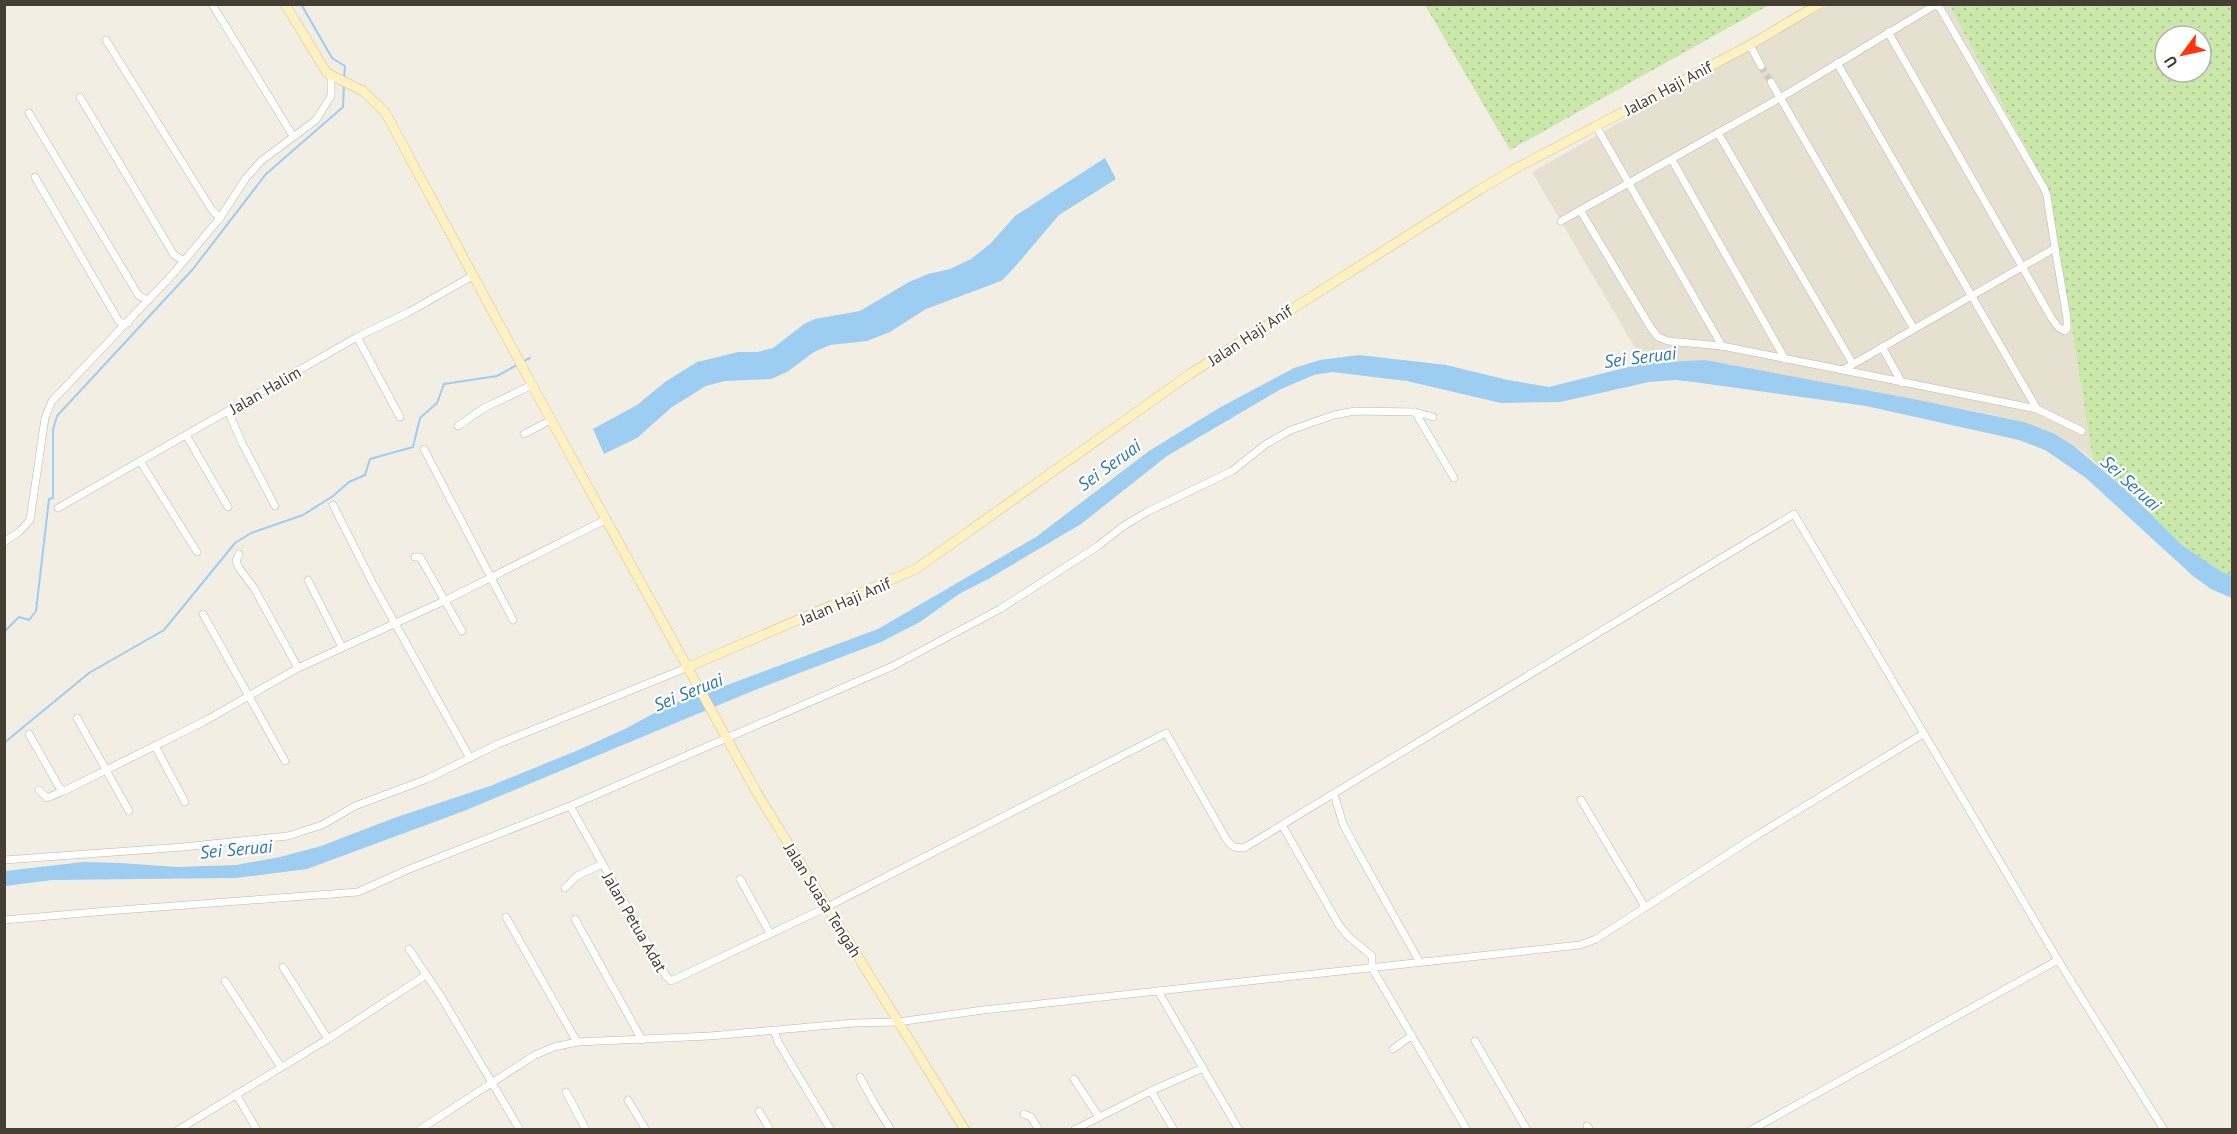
<svg xmlns="http://www.w3.org/2000/svg" width="2237" height="1134" font-family="'PT Sans',sans-serif">
  <style>
    .residential { fill: #e6e0d1 }
    .grass { fill: url(#grass-dots); fill-rule: evenodd }
    .water { fill: #9dcef1 }
    .lines { fill: none; stroke-linecap: round; stroke-linejoin: round }
    .stream { stroke: #9dcef1; stroke-width: 2 }
    .street-tunnel { stroke: #cfcbc0; stroke-width: 7; stroke-dasharray: 7 3.5; stroke-linecap: butt }
    .street-casing { stroke: #beb6a6; stroke-width: 8 }
    .secondary-casing { stroke: #d4c392; stroke-width: 10 }
    .street { stroke: #fff; stroke-width: 7 }
    .secondary { stroke: #fff1c1; stroke-width: 9 }
    .labels { text-anchor: middle; dominant-baseline: central; stroke-width: 4.5; stroke-linejoin: round; paint-order: stroke }
    .street-label { font-size: 16px; fill: #443e33; stroke: #fff }
    .water-label { font-size: 18px; font-style: italic; fill: #2b77b1; stroke: #fff }
  </style>
  <defs>
    <pattern id="grass-dots" width="8" height="8" patternUnits="userSpaceOnUse" patternTransform="scale(1.5)"><rect width="8" height="8" fill="#cbe8ab"/><path d="M2 2h.1M6 6h.1" fill="none" stroke="#b0c894" stroke-width="1.8" stroke-linecap="round"/></pattern>
  </defs>
  <rect width="100%" height="100%" fill="#f2eee3"/>
  <path class="residential" d="M 1828,5 L 1949,5 L 2050,192 L 2093,460 L 2075,446 L 2055,434 L 2024,422 L 1989,414 L 1705,360 L 1644,363 L 1532,172 Z"/>
  <g class="grass">
    <path d="M 1425,5 L 1769,5 L 1510,150 Z"/>
    <path d="M 1949,5 L 2232,5 L 2232,576 L 2222,572 L 2183,546 L 2093,460 L 2050,192 ZM 2165,36 L 2201,36 L 2201,72 L 2165,72 Z"/>
  </g>
  <g class="water">
    <path d="M 1105,158 L 1116,179 L 1059,215 L 1014,268 L 1001,281 L 926,309 L 890,332 L 867,341 L 830,345 L 814,352 L 787,372 L 771,379 L 725,381 L 706,386 L 672,407 L 637,438 L 604,454 L 593,429 L 637,405 L 665,382 L 697,362 L 738,352 L 757,352 L 773,348 L 804,324 L 815,319 L 860,311 L 909,282 L 928,274 L 950,269 L 971,259 L 991,243 L 1015,216 Z"/>
    <path d="M 1359,355 L 1446,365 L 1508,380 L 1549,387 L 1644,363 L 1705,360 L 1913,399 L 2024,422 L 2055,434 L 2074,446 L 2128,492 L 2183,546 L 2222,572 L 2232,576 L 2232,598 L 2211,589 L 2193,576 L 2086,478 L 2045,450 L 2019,440 L 1866,406 L 1694,382 L 1675,380 L 1649,382 L 1560,402 L 1501,403 L 1407,381 L 1332,372 L 1314,375 L 1281,389 L 1167,456 L 1081,524 L 990,578 L 959,594 L 920,622 L 881,642 L 755,690 L 464,811 L 307,869 L 235,878 L 52,880 L 5,886 L 5,871 L 83,862 L 120,863 L 177,867 L 236,865 L 280,857 L 321,846 L 394,818 L 490,786 L 576,751 L 625,729 L 671,704 L 719,688 L 878,629 L 1036,537 L 1149,451 L 1219,408 L 1294,368 L 1320,360 Z"/>
  </g>
  <g class="lines">
    <g class="stream">
      <path d="M 301,4 L 332,58 L 345,66 L 344,79"/>
      <path d="M 522,362 L 530,358"/>
      <path d="M 4,632 L 19,617 L 29,620 L 36,611 L 49,499 L 53,498 L 53,430 L 57,416 L 193,269 L 266,174 L 343,107 L 344,85"/>
      <path d="M 4,743 L 89,673 L 164,630 L 235,543 L 251,533 L 303,515 L 333,496 L 349,482 L 365,475 L 370,459 L 413,447 L 420,418 L 437,403 L 444,384 L 497,376 L 517,365"/>
    </g>
    <path class="street-tunnel" d="M 1761,66 L 1771,82"/>
    <defs>
      <g id="street">
        <path d="M 212,4 L 293,136"/>
        <path d="M 1888,32 L 2052,319 L 2058,327 L 2065,331 L 2067,329 L 2067,318 L 2055,248"/>
        <path d="M 106,40 L 212,210 L 220,218"/>
        <path d="M 1750,45 L 1761,66"/>
        <path d="M 1837,63 L 2037,409"/>
        <path d="M 1771,82 L 1914,329"/>
        <path d="M 80,97 L 174,255 L 184,261"/>
        <path d="M 29,113 L 139,296 L 149,300"/>
        <path d="M 1596,126 L 1722,346"/>
        <path d="M 1718,133 L 1853,364"/>
        <path d="M 1672,160 L 1785,359"/>
        <path d="M 35,177 L 118,320 L 121,323 L 128,323"/>
        <path d="M 1561,221 L 1780,98 L 1935,5 L 1940,8 L 2044,188 L 2047,196 L 2055,248 L 1843,370 L 1722,346 L 1668,341 L 1658,337 L 1651,328 L 1580,210"/>
        <path d="M 357,337 L 400,417"/>
        <path d="M 1882,347 L 1902,383"/>
        <path d="M 1843,370 L 2037,409 L 2082,431"/>
        <path d="M 228,411 L 242,443 L 275,506"/>
        <path d="M 1415,412 L 1454,478"/>
        <path d="M 458,426 L 484,408 L 532,385"/>
        <path d="M 524,434 L 551,420"/>
        <path d="M 186,435 L 228,507"/>
        <path d="M 424,449 L 513,620"/>
        <path d="M 140,461 L 197,552"/>
        <path d="M 333,505 L 373,584 L 470,758"/>
        <path d="M 58,508 L 357,337 L 409,312 L 474,275"/>
        <path d="M 4,542 L 19,532 L 30,520 L 45,418 L 52,401 L 172,275 L 220,218 L 246,178 L 261,161 L 316,120 L 331,96 L 331,76"/>
        <path d="M 239,554 L 236,561 L 239,568 L 254,588 L 298,668"/>
        <path d="M 415,557 L 420,557 L 462,631"/>
        <path d="M 308,580 L 342,647"/>
        <path d="M 203,614 L 285,761"/>
        <path d="M 77,718 L 129,811"/>
        <path d="M 29,734 L 59,787 L 64,791 L 203,722 L 298,668 L 446,600 L 605,520"/>
        <path d="M 155,746 L 185,802"/>
        <path d="M 39,790 L 47,798 L 63,791"/>
        <path d="M 1334,794 L 1343,824 L 1353,843 L 1419,961"/>
        <path d="M 1581,800 L 1645,907"/>
        <path d="M 570,806 L 666,976 L 671,981 L 827,907 L 1166,733 L 1228,842 L 1234,847 L 1244,848 L 1794,514 L 2058,960 L 2164,1130"/>
        <path d="M 1282,825 L 1339,925 L 1349,937 L 1372,956 L 1372,968 L 1467,1130"/>
        <path d="M 4,860 L 183,847 L 288,836 L 322,825 L 355,806 L 427,779 L 498,744 L 686,668"/>
        <path d="M 740,879 L 770,933"/>
        <path d="M 565,888 L 577,876 L 602,864"/>
        <path d="M 506,917 L 577,1042"/>
        <path d="M 575,919 L 642,1040"/>
        <path d="M 4,920 L 107,911 L 358,892 L 407,870 L 570,806 L 893,666 L 1000,609 L 1098,546 L 1122,527 L 1147,512 L 1232,471 L 1266,444 L 1291,430 L 1334,415 L 1355,411 L 1415,412 L 1433,417"/>
        <path d="M 409,949 L 440,995 L 520,1130"/>
        <path d="M 283,967 L 328,1039"/>
        <path d="M 225,981 L 281,1067"/>
        <path d="M 1158,991 L 1239,1130"/>
        <path d="M 774,1030 L 778,1042 L 831,1130"/>
        <path d="M 1475,1041 L 1527,1130"/>
        <path d="M 1393,1049 L 1411,1036"/>
        <path d="M 860,1077 L 874,1103 L 891,1130"/>
        <path d="M 1074,1079 L 1099,1117"/>
        <path d="M 1151,1091 L 1174,1130"/>
        <path d="M 566,1092 L 586,1130"/>
        <path d="M 236,1094 L 257,1130"/>
        <path d="M 628,1100 L 646,1130"/>
        <path d="M 759,1111 L 770,1130"/>
        <path d="M 1024,1114 L 1031,1117 L 1039,1130"/>
        <path d="M 1587,1126 L 1590,1130"/>
        <path d="M 178,1130 L 328,1039 L 426,975"/>
        <path d="M 419,1130 L 535,1055 L 554,1047 L 577,1042 L 710,1036 L 854,1023 L 898,1022 L 983,1010 L 1580,945 L 1596,939 L 1759,834 L 1923,734"/>
        <path d="M 1074,1130 L 1151,1091 L 1203,1068"/>
        <path d="M 1751,1130 L 2058,960"/>
      </g>
      <g id="secondary">
        <path d="M 285,4 L 327,73 L 363,91 L 385,112 L 551,420 L 757,793 L 965,1130"/>
        <path d="M 686,668 L 916,569 L 1190,374 L 1479,190 L 1513,170 L 1750,45 L 1819,4"/>
      </g>
    </defs>
    <use href="#street" class="street-casing"/>
    <use href="#secondary" class="secondary-casing"/>
    <use href="#street" class="street"/>
    <use href="#secondary" class="secondary"/>
  </g>
  <g class="labels">
    <g class="street-label">
      <text transform="translate(1668 88) rotate(-28)">Jalan Haji Anif</text>
      <text transform="translate(1250 335) rotate(-33)">Jalan Haji Anif</text>
      <text transform="translate(265 390) rotate(-30)">Jalan Halim</text>
      <text transform="translate(845 601) rotate(-23)">Jalan Haji Anif</text>
      <text transform="translate(823 900) rotate(58)">Jalan Suasa Tengah</text>
      <text transform="translate(635 922) rotate(60)">Jalan Petua Adat</text>
    </g>
    <g class="water-label">
      <text transform="translate(1640 357) rotate(-7)">Sei Seruai</text>
      <text transform="translate(1109 465) rotate(-36)">Sei Seruai</text>
      <text transform="translate(2131 483) rotate(42)">Sei Seruai</text>
      <text transform="translate(688 692) rotate(-22)">Sei Seruai</text>
      <text transform="translate(236 849) rotate(-5)">Sei Seruai</text>
    </g>
  </g>
  <rect width="2237" height="1134" fill="none" stroke="#443e33" stroke-width="12"/>
  <g transform="translate(2183 54) rotate(237)"><circle r="28" fill="#ffffff" stroke="#b4b2ad" stroke-width="1.5"/>
  <path d="M0-4.5L10 22L0 15L-10 22Z" fill="#fe360e"/>
  <text y="-9" font-size="16" font-weight="bold" text-anchor="middle" fill="#443e33">U</text>
  </g>
</svg>
